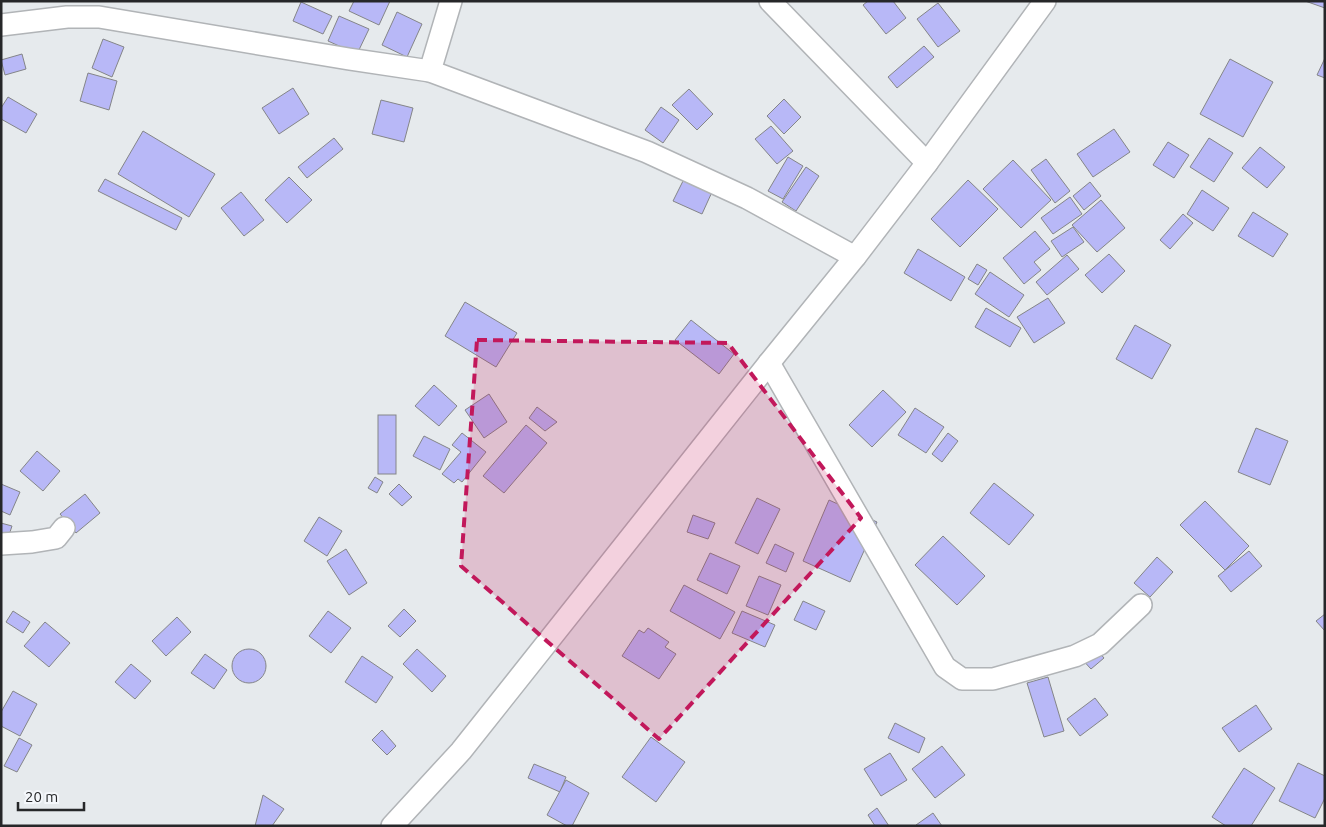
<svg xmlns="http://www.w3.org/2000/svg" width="1326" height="827" font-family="Ubuntu,sans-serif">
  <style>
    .building { fill: #b8b8f7; stroke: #848588 }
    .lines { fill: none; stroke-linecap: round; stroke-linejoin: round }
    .street-casing { stroke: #b1b4b7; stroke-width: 24 }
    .street { stroke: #fff; stroke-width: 21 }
    .marked { fill: #c2185b; fill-opacity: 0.2; stroke: #c2185b; stroke-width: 4; stroke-dasharray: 10 6; stroke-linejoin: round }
  </style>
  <rect width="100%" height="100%" fill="#e6eaed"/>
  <g class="building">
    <path d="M 354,1 L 390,1 L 379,25 L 349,11 Z"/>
    <path d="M 868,1 L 893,1 L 906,18 L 886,34 L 863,5 Z"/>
    <path d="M 1305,1 L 1325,1 L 1325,8 Z"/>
    <path d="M 301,2 L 332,16 L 323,34 L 293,21 Z"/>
    <path d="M 938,3 L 960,31 L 938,47 L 917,19 Z"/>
    <path d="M 397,12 L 422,24 L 407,57 L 382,45 Z"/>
    <path d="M 339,16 L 369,29 L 357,54 L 328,41 Z"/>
    <path d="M 103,39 L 124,47 L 112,77 L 92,68 Z"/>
    <path d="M 924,46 L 934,57 L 897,88 L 888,77 Z"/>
    <path d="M 22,54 L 26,69 L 5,75 L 1,60 Z"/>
    <path d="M 1325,58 L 1325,78 L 1317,75 Z"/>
    <path d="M 1230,59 L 1273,82 L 1243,137 L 1200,114 Z"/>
    <path d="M 88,73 L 117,81 L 109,110 L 80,101 Z"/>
    <path d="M 293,88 L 309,114 L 279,134 L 262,108 Z"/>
    <path d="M 689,89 L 713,114 L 697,130 L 672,105 Z"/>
    <path d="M 8,97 L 37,114 L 26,133 L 1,119 L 1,108 Z"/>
    <path d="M 784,99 L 801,117 L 784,134 L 767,116 Z"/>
    <path d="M 381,100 L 413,108 L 404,142 L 372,134 Z"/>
    <path d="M 661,107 L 679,120 L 663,143 L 645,130 Z"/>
    <path d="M 771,126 L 793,151 L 777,164 L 755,139 Z"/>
    <path d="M 1114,129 L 1130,152 L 1093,177 L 1077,154 Z"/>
    <path d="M 143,131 L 215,174 L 189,217 L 118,174 Z"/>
    <path d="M 334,138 L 343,149 L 307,178 L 298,167 Z"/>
    <path d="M 1209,138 L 1233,153 L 1214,182 L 1190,167 Z"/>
    <path d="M 1168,142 L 1189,155 L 1174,178 L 1153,165 Z"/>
    <path d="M 1260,147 L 1285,167 L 1267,188 L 1242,168 Z"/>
    <path d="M 788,157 L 803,166 L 783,199 L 768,191 Z"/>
    <path d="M 1046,159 L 1070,191 L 1055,203 L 1031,170 Z"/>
    <path d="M 1013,160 L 1051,200 L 1021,228 L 983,189 Z"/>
    <path d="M 806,167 L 819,176 L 796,211 L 782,202 Z"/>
    <path d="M 289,177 L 312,200 L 287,223 L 265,200 Z"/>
    <path d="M 105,179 L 182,218 L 176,230 L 98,191 Z"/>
    <path d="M 684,179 L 712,192 L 702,214 L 673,201 Z"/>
    <path d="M 968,180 L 998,209 L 960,247 L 931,219 Z"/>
    <path d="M 1090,182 L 1101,196 L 1084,210 L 1073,196 Z"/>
    <path d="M 1202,190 L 1229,208 L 1213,231 L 1187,214 Z"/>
    <path d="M 241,192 L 264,220 L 244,236 L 221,208 Z"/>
    <path d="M 1070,197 L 1082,214 L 1053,234 L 1041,218 Z"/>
    <path d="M 1101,200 L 1125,228 L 1097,252 L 1072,225 Z"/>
    <path d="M 1253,212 L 1288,234 L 1273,257 L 1238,236 Z"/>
    <path d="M 1183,214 L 1193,223 L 1170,249 L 1160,240 Z"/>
    <path d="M 1073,227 L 1084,242 L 1062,257 L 1051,241 Z"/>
    <path d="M 1035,231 L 1050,249 L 1034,262 L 1041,270 L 1024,284 L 1003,258 Z"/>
    <path d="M 918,249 L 965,277 L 951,301 L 904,273 Z"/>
    <path d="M 1109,254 L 1125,271 L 1102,293 L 1085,275 Z"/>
    <path d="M 1067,255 L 1079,269 L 1047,295 L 1036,282 Z"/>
    <path d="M 977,264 L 987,270 L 978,285 L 968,279 Z"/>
    <path d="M 990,272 L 1024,295 L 1009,317 L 975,294 Z"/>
    <path d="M 1048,298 L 1065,323 L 1034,343 L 1017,317 Z"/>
    <path d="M 465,302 L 517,333 L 496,367 L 445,336 Z"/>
    <path d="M 986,308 L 1021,328 L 1010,347 L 975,327 Z"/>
    <path d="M 691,320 L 734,354 L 719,374 L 675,340 Z"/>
    <path d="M 1135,325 L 1171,345 L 1152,379 L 1116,359 Z"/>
    <path d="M 434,385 L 457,406 L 439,426 L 415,406 Z"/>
    <path d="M 883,390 L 906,412 L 872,447 L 849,425 Z"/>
    <path d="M 489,394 L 507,422 L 484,438 L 465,410 Z"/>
    <path d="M 537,407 L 557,422 L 545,431 L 529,418 Z"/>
    <path d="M 915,408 L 944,427 L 926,453 L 898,435 Z"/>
    <rect x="378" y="415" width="18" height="59"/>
    <path d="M 526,425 L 547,443 L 504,493 L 483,476 Z"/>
    <path d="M 1256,428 L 1288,441 L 1270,485 L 1238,472 Z"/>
    <path d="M 462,433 L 486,452 L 462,482 L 458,479 L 454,483 L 442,474 L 461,452 L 452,445 Z"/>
    <path d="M 948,433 L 958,441 L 942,462 L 932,454 Z"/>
    <path d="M 424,436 L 450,449 L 440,470 L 413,456 Z"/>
    <path d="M 37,451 L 60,471 L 43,491 L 20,471 Z"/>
    <path d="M 375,477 L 383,482 L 377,493 L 368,488 Z"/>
    <path d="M 994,483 L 1034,515 L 1009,545 L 970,513 Z"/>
    <path d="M 1,484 L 20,492 L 10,515 L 1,511 Z"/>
    <path d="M 399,484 L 412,497 L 402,506 L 389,494 Z"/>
    <path d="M 85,494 L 100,513 L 76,533 L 60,514 Z"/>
    <path d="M 757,498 L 780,509 L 758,554 L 735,543 Z"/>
    <path d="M 829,500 L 877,522 L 850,582 L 803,561 Z"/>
    <path d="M 1205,501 L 1249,546 L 1225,570 L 1180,525 Z"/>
    <path d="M 693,515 L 715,523 L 708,539 L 687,532 Z"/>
    <path d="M 319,517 L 342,531 L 327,556 L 304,541 Z"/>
    <path d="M 1,523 L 12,526 L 4,550 L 1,549 Z"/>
    <path d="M 943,536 L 985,576 L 957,605 L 915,565 Z"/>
    <path d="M 775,544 L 794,553 L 786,572 L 766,563 Z"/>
    <path d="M 346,549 L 367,583 L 349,595 L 327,561 Z"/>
    <path d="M 1249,551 L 1262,566 L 1231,592 L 1218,576 Z"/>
    <path d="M 710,553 L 740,566 L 727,594 L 697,580 Z"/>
    <path d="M 1157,557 L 1173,572 L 1150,597 L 1134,583 Z"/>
    <path d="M 759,576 L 781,585 L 768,615 L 746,606 Z"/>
    <path d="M 684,585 L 735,612 L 720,639 L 670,611 Z"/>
    <path d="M 803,601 L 825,611 L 816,630 L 794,620 Z"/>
    <path d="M 404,609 L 416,621 L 400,637 L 388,626 Z"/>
    <path d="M 13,611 L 30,622 L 23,633 L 6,622 Z"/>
    <path d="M 328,611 L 351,628 L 331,653 L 309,636 Z"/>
    <path d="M 742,611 L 775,625 L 765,647 L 732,633 Z"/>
    <path d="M 1325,614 L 1325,631 L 1316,621 Z"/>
    <path d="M 177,617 L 191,632 L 166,656 L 152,641 Z"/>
    <path d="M 45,622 L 70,643 L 49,667 L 24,646 Z"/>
    <path d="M 648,628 L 669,642 L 665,647 L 676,654 L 659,679 L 622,656 L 639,630 L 644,633 Z"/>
    <path d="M 1093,645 L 1104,658 L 1091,669 L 1080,657 Z"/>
    <path d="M 417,649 L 446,676 L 432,692 L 403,664 Z"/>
    <circle cx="249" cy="666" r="17"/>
    <path d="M 205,654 L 227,670 L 214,689 L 191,673 Z"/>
    <path d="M 362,656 L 393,677 L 376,703 L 345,682 Z"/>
    <path d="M 131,664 L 151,681 L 135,699 L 115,682 Z"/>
    <path d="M 1048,677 L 1064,731 L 1044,737 L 1027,683 Z"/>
    <path d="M 13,691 L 37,704 L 20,736 L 1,726 L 1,712 Z"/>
    <path d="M 1095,698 L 1108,715 L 1080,736 L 1067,719 Z"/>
    <path d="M 1256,705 L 1272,729 L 1239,752 L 1222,728 Z"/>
    <path d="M 895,723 L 925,738 L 919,753 L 888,738 Z"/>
    <path d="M 382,730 L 396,746 L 387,755 L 372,740 Z"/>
    <path d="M 651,737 L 685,762 L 656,802 L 622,777 Z"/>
    <path d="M 19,738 L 32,745 L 17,772 L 4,766 Z"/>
    <path d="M 942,746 L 965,775 L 935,798 L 912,769 Z"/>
    <path d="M 890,753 L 907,780 L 881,796 L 864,769 Z"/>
    <path d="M 1298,763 L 1325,776 L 1325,798 L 1315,818 L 1279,801 Z"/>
    <path d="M 534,764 L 566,777 L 560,792 L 528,778 Z"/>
    <path d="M 1244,768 L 1275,788 L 1251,826 L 1226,826 L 1212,817 Z"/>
    <path d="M 566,780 L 589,793 L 572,826 L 567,826 L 547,815 Z"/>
    <path d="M 263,795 L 284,809 L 272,826 L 255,826 Z"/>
    <path d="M 877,808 L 889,826 L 875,826 L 868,815 Z"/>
    <path d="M 933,813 L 942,826 L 916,826 L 916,825 Z"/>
  </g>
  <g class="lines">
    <defs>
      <g id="street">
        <path d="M 770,1 L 927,163"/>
        <path d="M 1,25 L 67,17 L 99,17 L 349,59 L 430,71 L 647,152 L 747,198 L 855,257"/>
        <path d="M 430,71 L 451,1"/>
        <path d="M 769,363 L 945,667 L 962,679 L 993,679 L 1075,656 L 1100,644 L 1141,605"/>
        <path d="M 1,544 L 32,542 L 56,538 L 64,528"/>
        <path d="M 392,826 L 461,751 L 769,363 L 855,257 L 927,163 L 1045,1"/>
      </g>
    </defs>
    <use href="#street" class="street-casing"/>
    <use href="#street" class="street"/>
  </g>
  <path class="marked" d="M 477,340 L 728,343 L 861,518 L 659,739 L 461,566 Z"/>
  <rect width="1326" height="827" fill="none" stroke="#262729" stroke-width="5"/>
  <path d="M18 802v8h66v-8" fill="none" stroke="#262729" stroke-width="2.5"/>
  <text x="25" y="802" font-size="15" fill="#262729" stroke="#f4f7fb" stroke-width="4" paint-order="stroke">20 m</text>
</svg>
